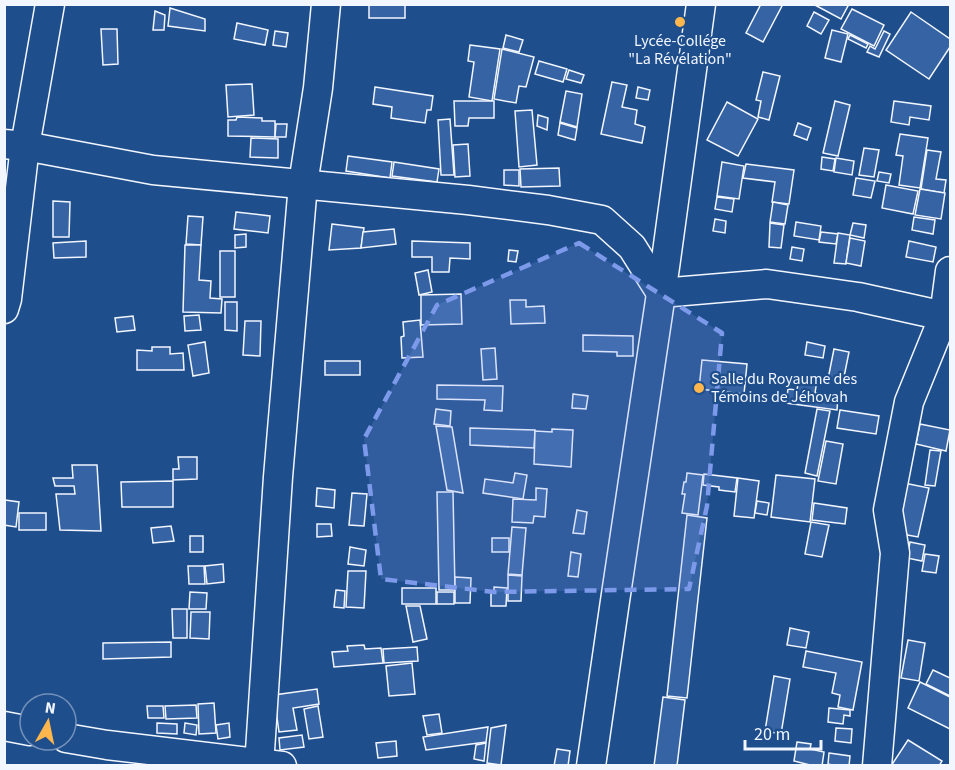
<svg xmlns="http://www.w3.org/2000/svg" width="955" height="770" font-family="'Source Sans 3',sans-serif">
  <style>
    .building { fill: #3563a3; stroke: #f2f6ff; stroke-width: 1.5 }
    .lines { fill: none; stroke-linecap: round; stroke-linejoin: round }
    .minor-casing { stroke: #f2f6ff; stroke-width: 31 }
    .minor { stroke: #1f4e8c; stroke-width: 28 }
    .marked { fill: #7d9aea; fill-opacity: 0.2; stroke: #7d9aea; stroke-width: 4.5; stroke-dasharray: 12 8; stroke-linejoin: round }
    .poi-dot { fill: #ffb74d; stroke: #1f4e8c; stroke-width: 2 }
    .labels { text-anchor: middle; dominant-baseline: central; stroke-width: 4.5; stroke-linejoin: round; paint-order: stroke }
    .poi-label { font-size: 16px; fill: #f2f6ff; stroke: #1f4e8c }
  </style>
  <rect width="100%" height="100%" fill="#1f4e8c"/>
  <g class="building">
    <rect x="369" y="4" width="36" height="14"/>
    <path d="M 761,4 L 783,4 L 763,42 L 746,33 Z"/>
    <path d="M 813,4 L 849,4 L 841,19 Z"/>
    <path d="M 170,8 L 205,19 L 205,31 L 168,26 Z"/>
    <path d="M 852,9 L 884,25 L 874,46 L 841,29 Z"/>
    <path d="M 155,11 L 165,15 L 164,30 L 153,30 Z"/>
    <path d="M 814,12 L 829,20 L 821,34 L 807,26 Z"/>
    <path d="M 911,12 L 950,39 L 950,47 L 929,79 L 886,50 Z"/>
    <path d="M 237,23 L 268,30 L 265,45 L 234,39 Z"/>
    <path d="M 101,29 L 117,29 L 118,64 L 103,65 Z"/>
    <path d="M 832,30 L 848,34 L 841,62 L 825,58 Z"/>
    <path d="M 275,31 L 288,33 L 286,47 L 273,45 Z"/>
    <path d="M 884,31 L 890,34 L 879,57 L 867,52 L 870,46 L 875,49 Z"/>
    <path d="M 506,35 L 523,40 L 519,52 L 503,48 Z"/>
    <path d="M 850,35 L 868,44 L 866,48 L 848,39 Z"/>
    <path d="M 470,45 L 500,49 L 492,101 L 469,97 L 474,62 L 468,61 Z"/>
    <path d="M 502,49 L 534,57 L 526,87 L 519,86 L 516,103 L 494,99 Z"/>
    <path d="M 539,61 L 567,69 L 563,82 L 535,74 Z"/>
    <path d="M 569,70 L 584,75 L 581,83 L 566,79 Z"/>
    <path d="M 763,72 L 780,76 L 769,120 L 758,117 L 761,101 L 756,100 Z"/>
    <path d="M 612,82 L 627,85 L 622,107 L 637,110 L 635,124 L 645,127 L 642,143 L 601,134 Z"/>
    <path d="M 252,84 L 254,115 L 228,117 L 226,85 Z"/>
    <path d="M 375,87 L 433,96 L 431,110 L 427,110 L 425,123 L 391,118 L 392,107 L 373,104 Z"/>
    <path d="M 638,87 L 650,90 L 648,100 L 636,98 Z"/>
    <path d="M 566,91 L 582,94 L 577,127 L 560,122 Z"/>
    <path d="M 454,101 L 494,101 L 494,118 L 469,118 L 468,126 L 455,126 Z"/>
    <path d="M 835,101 L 850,105 L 838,156 L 823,153 Z"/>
    <path d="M 894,101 L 931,106 L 929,120 L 910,117 L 909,125 L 891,122 Z"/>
    <path d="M 727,102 L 758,119 L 738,156 L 707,140 Z"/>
    <path d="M 532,110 L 537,165 L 519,167 L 515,111 Z"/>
    <path d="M 538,115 L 548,118 L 547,130 L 537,126 Z"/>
    <path d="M 237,117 L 262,118 L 262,121 L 275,121 L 275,137 L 228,136 L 228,120 L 236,120 Z"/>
    <path d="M 450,119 L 454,175 L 441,175 L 438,120 Z"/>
    <path d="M 560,123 L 577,128 L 575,140 L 558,135 Z"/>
    <path d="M 798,123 L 811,128 L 807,140 L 794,135 Z"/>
    <path d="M 276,124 L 287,124 L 286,137 L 275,137 Z"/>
    <path d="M 900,134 L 928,138 L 920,188 L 899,185 L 903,156 L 896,155 Z"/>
    <path d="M 251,138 L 278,139 L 278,158 L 250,157 Z"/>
    <path d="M 468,144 L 470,176 L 455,177 L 453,145 Z"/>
    <path d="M 864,148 L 879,150 L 874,177 L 859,175 Z"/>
    <path d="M 927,150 L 941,152 L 936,179 L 946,180 L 944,193 L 921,189 Z"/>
    <path d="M 348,156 L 392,162 L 390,178 L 346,171 Z"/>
    <path d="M 822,157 L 835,159 L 833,171 L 821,169 Z"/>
    <path d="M 836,158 L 854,161 L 852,175 L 834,172 Z"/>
    <path d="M 394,162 L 439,169 L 437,182 L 392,176 Z"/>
    <path d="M 722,162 L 744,166 L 739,199 L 717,196 Z"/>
    <path d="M 746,164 L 794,170 L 789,204 L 772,202 L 775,182 L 743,178 Z"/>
    <path d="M 559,168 L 560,186 L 521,187 L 520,169 Z"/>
    <path d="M 504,170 L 519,170 L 519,186 L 504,185 Z"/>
    <path d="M 879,172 L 891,174 L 889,183 L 877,181 Z"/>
    <path d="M 856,178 L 875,181 L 871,198 L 853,195 Z"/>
    <path d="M 886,185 L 918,191 L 913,214 L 882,208 Z"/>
    <path d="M 920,189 L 945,193 L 941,219 L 915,215 Z"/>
    <path d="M 717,197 L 734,199 L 732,212 L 715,209 Z"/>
    <path d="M 53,201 L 70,202 L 69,237 L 53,237 Z"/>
    <path d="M 773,202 L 788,205 L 785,224 L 770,222 Z"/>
    <path d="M 236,212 L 270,216 L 268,233 L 234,229 Z"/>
    <path d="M 188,216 L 203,217 L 201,245 L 186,244 Z"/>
    <path d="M 914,217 L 935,220 L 933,234 L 912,230 Z"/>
    <path d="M 715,219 L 726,221 L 725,233 L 713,231 Z"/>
    <path d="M 796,222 L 821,226 L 819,240 L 794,236 Z"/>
    <path d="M 770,223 L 784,225 L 781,248 L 769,247 Z"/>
    <path d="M 853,223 L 866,225 L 864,238 L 850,235 Z"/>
    <path d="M 332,224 L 364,228 L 361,248 L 329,250 Z"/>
    <path d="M 394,229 L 396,244 L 361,248 L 363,232 Z"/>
    <path d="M 821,232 L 838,234 L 836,244 L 819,242 Z"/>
    <path d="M 838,233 L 850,235 L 846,264 L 834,263 Z"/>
    <path d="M 246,234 L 246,247 L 235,248 L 235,235 Z"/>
    <path d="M 850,238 L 865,241 L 861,266 L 846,263 Z"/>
    <path d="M 86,241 L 86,257 L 54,258 L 53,243 Z"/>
    <path d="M 412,241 L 470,243 L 470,259 L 450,258 L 449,272 L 432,272 L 432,257 L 412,257 Z"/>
    <path d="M 909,241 L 936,247 L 933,262 L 906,257 Z"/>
    <path d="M 185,245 L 201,245 L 199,280 L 211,281 L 210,298 L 222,299 L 221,313 L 183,312 Z"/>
    <path d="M 792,247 L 804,249 L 802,261 L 790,259 Z"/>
    <path d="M 509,250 L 518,251 L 516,262 L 508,261 Z"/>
    <rect x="220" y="251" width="15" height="46"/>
    <path d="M 428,270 L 432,292 L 419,295 L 415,273 Z"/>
    <path d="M 461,294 L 462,324 L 421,325 L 421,295 Z"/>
    <path d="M 510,300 L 526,300 L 526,307 L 544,306 L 545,323 L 511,324 Z"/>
    <path d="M 225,302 L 237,302 L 237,331 L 225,330 Z"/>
    <path d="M 199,315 L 201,330 L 185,331 L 184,316 Z"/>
    <path d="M 133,316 L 135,330 L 117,332 L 115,318 Z"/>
    <path d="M 420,320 L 423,357 L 402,358 L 401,337 L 404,336 L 403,322 Z"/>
    <path d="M 245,321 L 261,321 L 260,356 L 243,355 Z"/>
    <path d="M 583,335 L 633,336 L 633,356 L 617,356 L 617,352 L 583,351 Z"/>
    <path d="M 205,342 L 209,373 L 193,376 L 188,345 Z"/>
    <path d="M 807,342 L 825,346 L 823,358 L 805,355 Z"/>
    <path d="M 152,347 L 170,347 L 170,354 L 183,353 L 184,370 L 137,370 L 137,350 L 152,351 Z"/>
    <path d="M 495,348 L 497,379 L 483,380 L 481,349 Z"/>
    <path d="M 834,349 L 849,352 L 843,382 L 828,379 Z"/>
    <path d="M 702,360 L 747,364 L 744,394 L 699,389 Z"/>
    <rect x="325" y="361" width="35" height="14"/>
    <path d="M 799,377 L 817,380 L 815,393 L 838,396 L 837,410 L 786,403 L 788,389 L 797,390 Z"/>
    <path d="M 437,385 L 503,386 L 502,411 L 484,410 L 485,400 L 437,399 Z"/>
    <path d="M 573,394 L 588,396 L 586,409 L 572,408 Z"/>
    <path d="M 436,409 L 451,411 L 450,426 L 434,424 Z"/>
    <path d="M 817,409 L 830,411 L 817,476 L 805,473 Z"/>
    <path d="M 840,410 L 879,416 L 876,434 L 837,428 Z"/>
    <path d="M 920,424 L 950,430 L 946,451 L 916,444 Z"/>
    <path d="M 436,426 L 452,427 L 463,493 L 447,490 Z"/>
    <path d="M 470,428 L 535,430 L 534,448 L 470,445 Z"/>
    <path d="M 552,429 L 573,430 L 571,467 L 534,464 L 535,431 L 552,432 Z"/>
    <path d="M 826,441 L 843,444 L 836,484 L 818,481 Z"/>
    <path d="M 930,450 L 941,451 L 935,486 L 925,485 Z"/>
    <path d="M 178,457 L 197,457 L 197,479 L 173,480 L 173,469 L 179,469 Z"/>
    <path d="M 72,465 L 97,465 L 101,531 L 60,530 L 56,494 L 75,494 L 74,486 L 55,486 L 53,478 L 73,478 Z"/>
    <path d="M 515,473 L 527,475 L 523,499 L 483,493 L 485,479 L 513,483 Z"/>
    <path d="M 687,473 L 703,475 L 698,515 L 682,513 L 685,494 L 682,494 L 684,482 L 686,482 Z"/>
    <path d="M 704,474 L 737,478 L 735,492 L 719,490 L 719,487 L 703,485 Z"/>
    <path d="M 776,475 L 815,479 L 810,522 L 771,517 Z"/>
    <path d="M 738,478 L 759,481 L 754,518 L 734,516 Z"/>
    <path d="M 173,481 L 173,507 L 122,507 L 121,482 Z"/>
    <path d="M 904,483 L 929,488 L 918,537 L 902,534 L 898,515 Z"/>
    <path d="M 317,488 L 335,490 L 334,508 L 316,506 Z"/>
    <path d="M 536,488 L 547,489 L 545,517 L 534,516 L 533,523 L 512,522 L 513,499 L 536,500 Z"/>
    <path d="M 437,492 L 453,492 L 455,590 L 439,590 Z"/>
    <path d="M 352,493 L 367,494 L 364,526 L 349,525 Z"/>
    <path d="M 5,500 L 19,502 L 16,527 L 4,525 Z"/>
    <path d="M 757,501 L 769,503 L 767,515 L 755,513 Z"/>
    <path d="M 814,503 L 847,508 L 845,524 L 812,520 Z"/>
    <path d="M 577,510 L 587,512 L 584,534 L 573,533 Z"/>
    <rect x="19" y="513" width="27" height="17"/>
    <path d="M 687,515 L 707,518 L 687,698 L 667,696 Z"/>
    <path d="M 811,522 L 829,525 L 822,557 L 805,554 Z"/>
    <path d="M 317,524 L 331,524 L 332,536 L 317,537 Z"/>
    <path d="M 171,526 L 174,541 L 153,543 L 151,528 Z"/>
    <path d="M 512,527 L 526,528 L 522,575 L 508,574 Z"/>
    <rect x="190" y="536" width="13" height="16"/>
    <rect x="492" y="538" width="17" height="14"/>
    <path d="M 910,542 L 925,545 L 922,561 L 907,558 Z"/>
    <path d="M 350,547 L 366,550 L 364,566 L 348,564 Z"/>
    <path d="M 571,552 L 581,554 L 578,577 L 568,576 Z"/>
    <path d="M 925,554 L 939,556 L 936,573 L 922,571 Z"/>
    <path d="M 223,564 L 224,582 L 207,584 L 205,566 Z"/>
    <path d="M 188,566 L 204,566 L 205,584 L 189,584 Z"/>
    <path d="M 348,571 L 366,571 L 364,608 L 346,607 Z"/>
    <path d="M 508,575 L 522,576 L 521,601 L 508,601 Z"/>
    <path d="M 455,577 L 471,578 L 470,603 L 455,603 Z"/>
    <path d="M 494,587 L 507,588 L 506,606 L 491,606 L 491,592 L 494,591 Z"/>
    <rect x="402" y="588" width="34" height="16"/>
    <path d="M 336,590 L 345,591 L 344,608 L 334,607 Z"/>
    <path d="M 190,592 L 207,593 L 206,609 L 189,609 Z"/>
    <rect x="437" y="592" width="17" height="12"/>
    <path d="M 406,606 L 420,606 L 427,639 L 413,642 Z"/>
    <path d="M 172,609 L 187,609 L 187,638 L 173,638 Z"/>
    <path d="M 191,612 L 210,612 L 209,639 L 190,638 Z"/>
    <path d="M 790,628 L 809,632 L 806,648 L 787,645 Z"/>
    <path d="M 908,640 L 925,643 L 919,681 L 901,678 Z"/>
    <path d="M 171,642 L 171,657 L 103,659 L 103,643 Z"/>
    <path d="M 364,645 L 365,649 L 381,648 L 383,663 L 334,667 L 332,652 L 348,651 L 347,646 Z"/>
    <path d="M 417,647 L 418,661 L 384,663 L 383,649 Z"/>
    <path d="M 806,651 L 862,662 L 853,710 L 838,707 L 840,695 L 832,693 L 836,673 L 803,667 Z"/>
    <path d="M 412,663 L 415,694 L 389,696 L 386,666 Z"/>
    <path d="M 933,670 L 950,678 L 950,696 L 926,684 Z"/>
    <path d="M 774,676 L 790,679 L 781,734 L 765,731 Z"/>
    <path d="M 920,682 L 950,697 L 950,729 L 908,708 Z"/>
    <path d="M 317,689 L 319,704 L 293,708 L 297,730 L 279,732 L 274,695 Z"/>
    <path d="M 663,697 L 685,700 L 677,766 L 654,766 Z"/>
    <path d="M 214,703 L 216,733 L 199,734 L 198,704 Z"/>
    <path d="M 196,705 L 197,718 L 166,719 L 165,706 Z"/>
    <path d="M 147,706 L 163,706 L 164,718 L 148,718 Z"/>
    <path d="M 318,706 L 323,737 L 309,739 L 304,709 Z"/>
    <path d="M 829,708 L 850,710 L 850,716 L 844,715 L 843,724 L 828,722 Z"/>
    <path d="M 439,714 L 442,733 L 427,735 L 423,716 Z"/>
    <path d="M 157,723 L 177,724 L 177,734 L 157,733 Z"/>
    <path d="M 185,723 L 197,725 L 196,735 L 184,733 Z"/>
    <path d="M 229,723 L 230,737 L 218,739 L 216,725 Z"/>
    <path d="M 506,725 L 501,765 L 487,763 L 491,728 Z"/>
    <path d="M 488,727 L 486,742 L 426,750 L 423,737 Z"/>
    <path d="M 836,728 L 852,729 L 851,743 L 835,741 Z"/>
    <path d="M 302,735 L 304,747 L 280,750 L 279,738 Z"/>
    <path d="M 908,740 L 942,761 L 939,766 L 891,766 Z"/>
    <path d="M 396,741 L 397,756 L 378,758 L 376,743 Z"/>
    <path d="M 797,742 L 811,744 L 810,749 L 824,752 L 822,766 L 814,766 L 794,761 Z"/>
    <path d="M 486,743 L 484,761 L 474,759 L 476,745 Z"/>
    <path d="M 557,749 L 570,751 L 568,766 L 554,766 Z"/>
    <path d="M 829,753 L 850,756 L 849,766 L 836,766 L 828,764 Z"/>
  </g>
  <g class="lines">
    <defs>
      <g id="minor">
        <path d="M 4,144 L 25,146 L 153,170 L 468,200 L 548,210 L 602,220 L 632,247 L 661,293 L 767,284 L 858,297 L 944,316"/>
        <path d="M 4,309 L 7,299 L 25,146 L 50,4"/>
        <path d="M 4,726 L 30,731"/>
        <path d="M 66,738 L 107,745 L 282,766"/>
        <path d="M 259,766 L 278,477 L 303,184 L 318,88 L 326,4"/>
        <path d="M 591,766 L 615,601 L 665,267 L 701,4"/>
        <path d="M 877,766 L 895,553 L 888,510 L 909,402 L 944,316 L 950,271"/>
      </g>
    </defs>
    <use href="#minor" class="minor-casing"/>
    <use href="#minor" class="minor"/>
  </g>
  <path class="marked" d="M 579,243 L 722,333 L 707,506 L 689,589 L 494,592 L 381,579 L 364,439 L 437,305 Z"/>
  <g class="poi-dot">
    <circle cx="680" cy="22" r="6"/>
    <circle cx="699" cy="388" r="6"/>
  </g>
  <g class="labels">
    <g class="poi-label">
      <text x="680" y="41">Lycée-Collége<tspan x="680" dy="18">"La Révélation"</tspan></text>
      <text x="711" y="379" text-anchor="start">Salle du Royaume des<tspan x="711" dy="18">Témoins de Jéhovah</tspan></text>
    </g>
  </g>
  <rect width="955" height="770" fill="none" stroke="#f2f6ff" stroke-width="12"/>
  <g transform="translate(48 722) rotate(9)"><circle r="28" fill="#1f4e8c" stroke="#7391ba" stroke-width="1.5"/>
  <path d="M0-4.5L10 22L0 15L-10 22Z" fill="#ffb74d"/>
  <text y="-9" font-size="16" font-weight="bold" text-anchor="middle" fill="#f2f6ff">N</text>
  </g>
  <path d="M745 740v9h76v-9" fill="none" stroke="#f2f6ff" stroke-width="3"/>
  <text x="754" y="740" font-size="18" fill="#f2f6ff" stroke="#1f4e8c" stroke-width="4.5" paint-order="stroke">20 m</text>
</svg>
